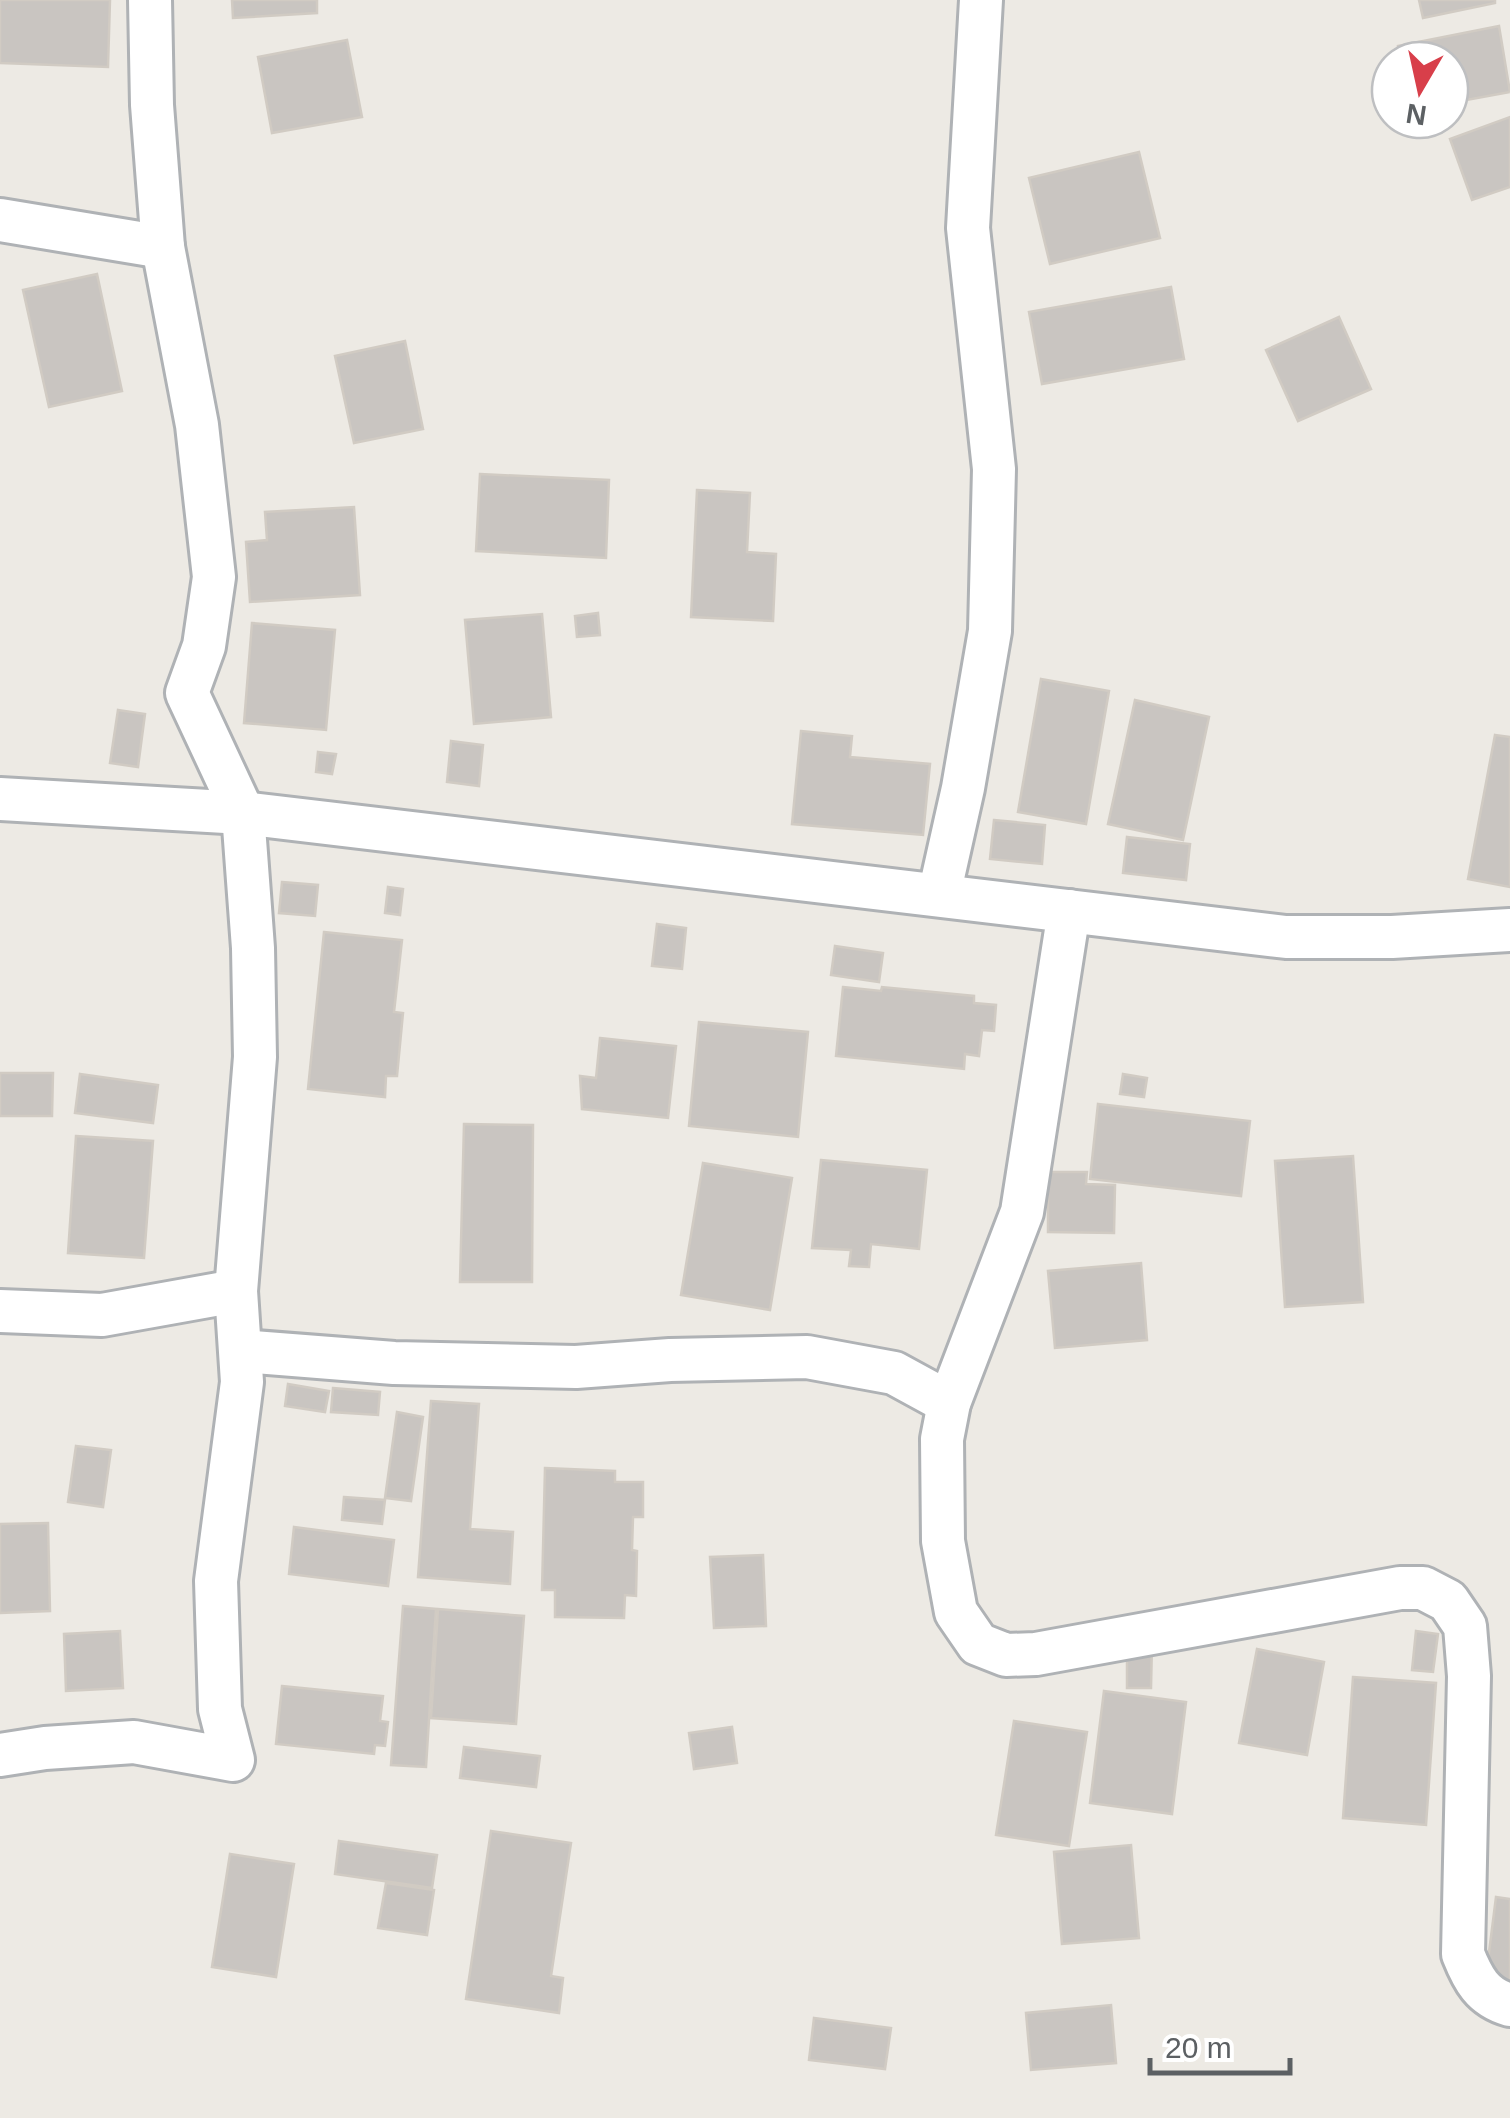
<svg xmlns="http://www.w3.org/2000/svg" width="1510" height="2118" font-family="Arial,sans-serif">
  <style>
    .building { fill: #c9c5c1; stroke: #d1cbc3; stroke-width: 2.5 }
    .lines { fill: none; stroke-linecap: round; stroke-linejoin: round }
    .street-casing { stroke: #afb2b5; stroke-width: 48 }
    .street { stroke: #fff; stroke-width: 42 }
  </style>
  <rect width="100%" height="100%" fill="#edeae4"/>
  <g class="building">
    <path d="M 0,0 L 110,0 L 108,67 L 0,63 Z"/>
    <path d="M 232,0 L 317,0 L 317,13 L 233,18 Z"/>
    <path d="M 1419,0 L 1495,0 L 1495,3 L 1423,18 Z"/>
    <path d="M 1499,26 L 1510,92 L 1450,103 L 1450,60 L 1400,60 L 1398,46 Z"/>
    <path d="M 347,40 L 362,117 L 272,133 L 258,57 Z"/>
    <path d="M 1510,117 L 1510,187 L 1472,200 L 1450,139 Z"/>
    <path d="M 1139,152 L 1160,238 L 1050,264 L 1029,178 Z"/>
    <path d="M 97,274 L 122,391 L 49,407 L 23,290 Z"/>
    <path d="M 1171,287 L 1184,359 L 1042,384 L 1029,312 Z"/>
    <path d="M 1339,317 L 1371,389 L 1298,421 L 1266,350 Z"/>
    <path d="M 405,341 L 423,429 L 354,443 L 335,356 Z"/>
    <path d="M 480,474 L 609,480 L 606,558 L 476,551 Z"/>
    <path d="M 697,490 L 750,493 L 747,552 L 776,554 L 773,621 L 691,617 Z"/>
    <path d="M 354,507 L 360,595 L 250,602 L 246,542 L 267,540 L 265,512 Z"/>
    <path d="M 598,613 L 600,635 L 577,637 L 575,616 Z"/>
    <path d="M 542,614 L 551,717 L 474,724 L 465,620 Z"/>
    <path d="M 252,623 L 335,630 L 326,730 L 244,723 Z"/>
    <path d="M 1041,679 L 1109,691 L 1086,824 L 1018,812 Z"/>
    <path d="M 1135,700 L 1209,717 L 1183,840 L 1108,824 Z"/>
    <path d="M 118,710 L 145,714 L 138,767 L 110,763 Z"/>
    <path d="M 801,731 L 852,736 L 850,757 L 930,764 L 923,835 L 792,824 Z"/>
    <path d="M 1495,735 L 1510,737 L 1510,887 L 1468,879 Z"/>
    <path d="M 451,741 L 483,745 L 479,786 L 447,782 Z"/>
    <path d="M 318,752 L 336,754 L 332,774 L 316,772 Z"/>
    <path d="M 994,820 L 1045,825 L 1042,864 L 990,859 Z"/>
    <path d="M 1127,837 L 1190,844 L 1186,880 L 1123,873 Z"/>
    <path d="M 282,882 L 318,885 L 315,916 L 279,913 Z"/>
    <path d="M 388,887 L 403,889 L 400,915 L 385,913 Z"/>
    <path d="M 657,924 L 686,928 L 682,969 L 652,966 Z"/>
    <path d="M 324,932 L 402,940 L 394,1012 L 403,1013 L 397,1076 L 386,1076 L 385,1097 L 308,1089 Z"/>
    <path d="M 835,946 L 883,953 L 879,982 L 831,975 Z"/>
    <path d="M 843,987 L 881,991 L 882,987 L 974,996 L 974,1003 L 996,1005 L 994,1031 L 982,1030 L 979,1056 L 965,1054 L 964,1069 L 836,1056 Z"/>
    <path d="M 699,1022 L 808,1032 L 798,1137 L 689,1126 Z"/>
    <path d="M 600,1038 L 676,1046 L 668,1118 L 582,1109 L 580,1076 L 596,1078 Z"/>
    <path d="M 0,1073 L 53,1073 L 52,1116 L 0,1116 Z"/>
    <path d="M 80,1074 L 158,1085 L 153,1123 L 75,1113 Z"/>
    <path d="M 1123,1074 L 1147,1078 L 1144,1097 L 1120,1094 Z"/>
    <path d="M 1098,1104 L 1250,1121 L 1241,1196 L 1090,1179 Z"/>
    <path d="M 464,1124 L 533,1125 L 532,1282 L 460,1282 Z"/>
    <path d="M 76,1136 L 153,1141 L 144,1258 L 68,1253 Z"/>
    <path d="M 1353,1156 L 1363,1302 L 1285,1307 L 1275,1161 Z"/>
    <path d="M 821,1160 L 927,1170 L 919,1249 L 871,1244 L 869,1267 L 849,1266 L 851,1250 L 812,1248 Z"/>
    <path d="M 703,1163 L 792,1178 L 770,1310 L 681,1295 Z"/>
    <path d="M 1048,1172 L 1087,1172 L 1086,1184 L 1115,1185 L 1114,1233 L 1048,1232 Z"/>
    <path d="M 1141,1263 L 1147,1340 L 1055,1348 L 1048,1271 Z"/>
    <path d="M 288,1384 L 329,1391 L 325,1412 L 285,1406 Z"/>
    <path d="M 333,1388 L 380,1392 L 378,1415 L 331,1412 Z"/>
    <path d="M 431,1401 L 479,1404 L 470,1529 L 513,1532 L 510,1584 L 418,1577 Z"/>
    <path d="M 397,1412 L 423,1417 L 411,1501 L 385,1498 Z"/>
    <path d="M 76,1446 L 111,1450 L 103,1507 L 68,1502 Z"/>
    <path d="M 545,1468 L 615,1471 L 615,1482 L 643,1482 L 643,1517 L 633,1517 L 632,1550 L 637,1551 L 636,1596 L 625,1595 L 624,1618 L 555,1617 L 555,1590 L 542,1590 Z"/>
    <path d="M 344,1497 L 385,1500 L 382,1524 L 342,1520 Z"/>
    <path d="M 48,1523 L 50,1611 L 0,1613 L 0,1524 Z"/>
    <path d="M 294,1527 L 394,1540 L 388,1586 L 289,1574 Z"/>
    <path d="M 763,1555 L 766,1626 L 714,1628 L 710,1557 Z"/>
    <path d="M 403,1606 L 436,1609 L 426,1767 L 391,1765 Z"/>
    <path d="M 438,1609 L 524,1616 L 516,1724 L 431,1718 Z"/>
    <path d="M 120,1631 L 123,1688 L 66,1691 L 64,1634 Z"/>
    <path d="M 1416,1631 L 1438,1634 L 1433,1672 L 1412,1670 Z"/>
    <path d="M 1127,1644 L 1152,1644 L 1151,1688 L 1127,1688 Z"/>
    <path d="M 1257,1649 L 1324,1662 L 1307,1755 L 1239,1743 Z"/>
    <path d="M 1353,1677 L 1436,1683 L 1426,1825 L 1343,1818 Z"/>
    <path d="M 282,1686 L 383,1696 L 380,1721 L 388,1722 L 385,1746 L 375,1745 L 374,1754 L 276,1744 Z"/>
    <path d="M 1104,1691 L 1186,1702 L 1172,1814 L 1090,1803 Z"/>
    <path d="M 1014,1721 L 1087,1732 L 1069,1846 L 996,1835 Z"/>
    <path d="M 732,1727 L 737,1763 L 694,1769 L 689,1733 Z"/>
    <path d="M 464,1747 L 540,1756 L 536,1787 L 460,1778 Z"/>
    <path d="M 491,1831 L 571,1843 L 551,1976 L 563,1978 L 559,2013 L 466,1999 Z"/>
    <path d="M 339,1841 L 437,1855 L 432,1888 L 335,1874 Z"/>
    <path d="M 1131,1845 L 1139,1938 L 1062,1944 L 1054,1852 Z"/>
    <path d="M 230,1854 L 294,1864 L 276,1977 L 212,1967 Z"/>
    <path d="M 386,1883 L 434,1890 L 427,1935 L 378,1928 Z"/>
    <path d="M 1496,1897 L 1510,1899 L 1510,1987 L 1485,1984 Z"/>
    <path d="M 1111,2005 L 1116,2063 L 1031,2070 L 1026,2013 Z"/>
    <path d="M 814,2018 L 891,2028 L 885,2069 L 809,2060 Z"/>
  </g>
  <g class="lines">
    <defs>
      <g id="street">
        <path d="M 0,220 L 163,247"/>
        <path d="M 0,799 L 243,813 L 1286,937 L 1392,937 L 1510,930"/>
        <path d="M 939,895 L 963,788 L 990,631 L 994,469 L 968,228 L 981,0"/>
        <path d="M 1069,911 L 1022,1212 L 949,1403 L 942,1439 L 943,1541 L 956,1612 L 978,1644 L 1006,1655 L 1036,1654 L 1400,1588 L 1423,1588 L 1448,1601 L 1465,1626 L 1469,1676 L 1463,1954 C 1473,1979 1482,1997 1510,2005"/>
        <path d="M 0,1311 L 102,1315 L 236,1291"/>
        <path d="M 242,1351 L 394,1363 L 576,1367 L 670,1360 L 807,1357 L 894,1373 L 949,1403"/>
        <path d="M 0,1755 L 45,1748 L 134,1742 L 233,1760 L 220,1709 L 216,1581 L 242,1382 L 236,1291 L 255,1057 L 253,948 L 243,813 L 187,693 L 204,646 L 214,577 L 197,425 L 163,247 L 152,105 L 150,0"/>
      </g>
    </defs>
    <use href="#street" class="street-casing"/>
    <use href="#street" class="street"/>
  </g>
  <g transform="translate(1420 90) rotate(189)"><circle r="48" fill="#ffffff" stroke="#bebfc1" stroke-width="2.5"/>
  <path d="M0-8L18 38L0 25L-18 38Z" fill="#d83f4a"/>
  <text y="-15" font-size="28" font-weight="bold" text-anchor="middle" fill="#5c6063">N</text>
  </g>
  <path d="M1150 2058v15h140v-15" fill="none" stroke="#5c6063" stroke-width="5"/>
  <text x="1165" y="2058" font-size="30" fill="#5c6063" stroke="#ffffff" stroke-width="8" paint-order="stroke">20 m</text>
</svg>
